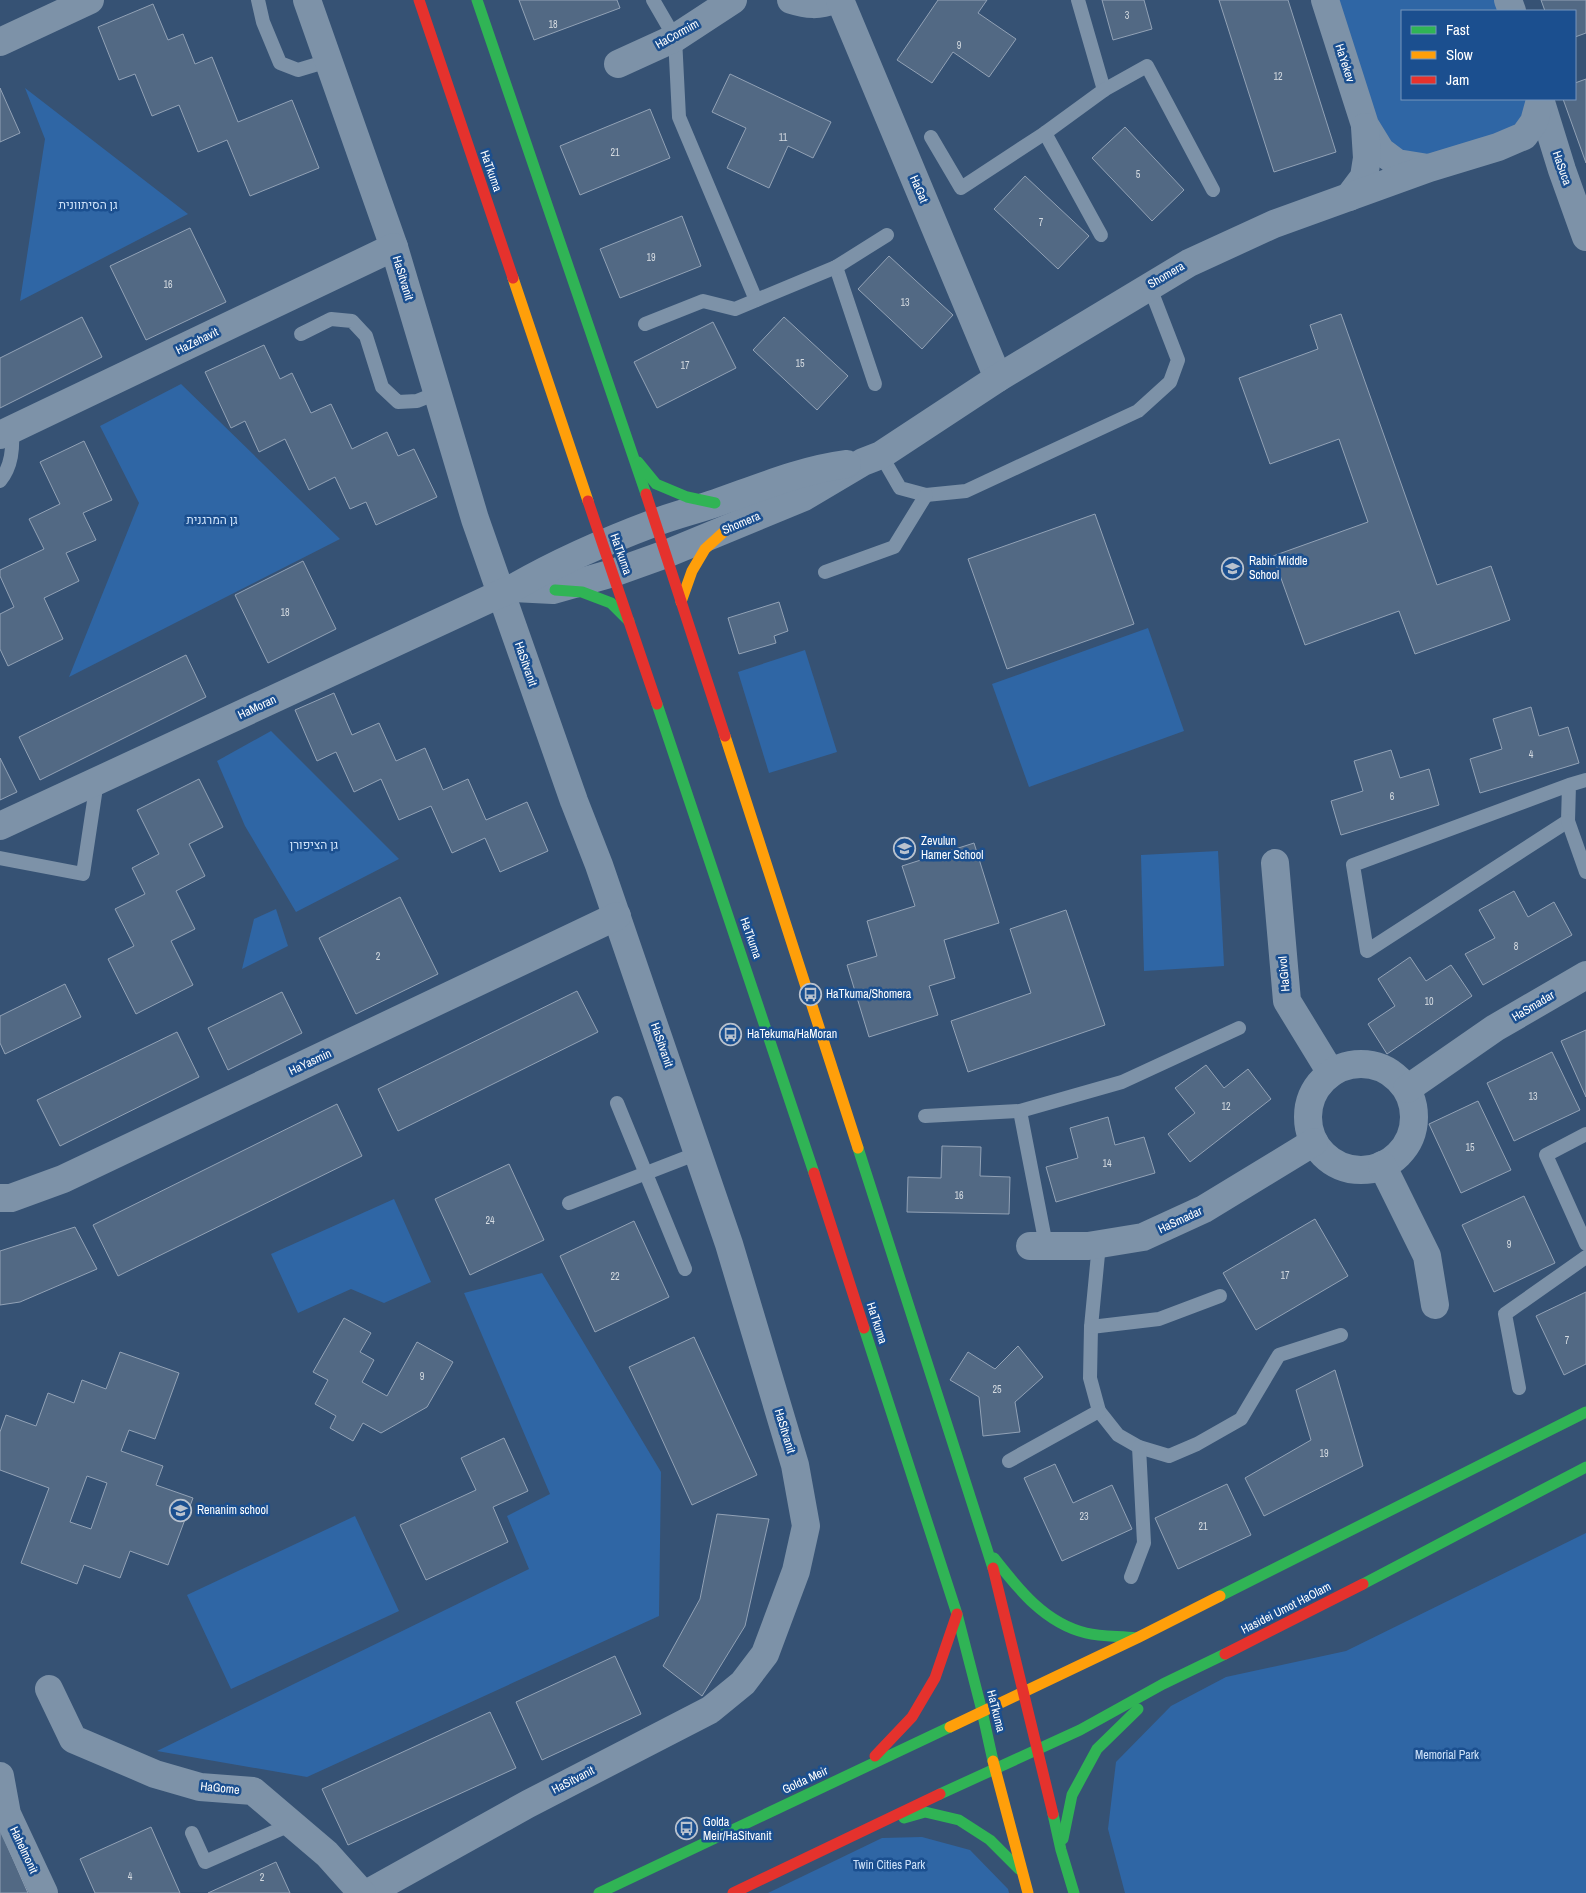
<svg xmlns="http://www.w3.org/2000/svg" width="1586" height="1893" font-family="'Archivo Narrow',Heebo,sans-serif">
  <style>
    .green { fill: #2f66a5 }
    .building { fill: #526984; stroke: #92a2b6; fill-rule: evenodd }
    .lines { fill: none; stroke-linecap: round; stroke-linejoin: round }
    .lane { stroke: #7d92a8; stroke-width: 14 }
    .street { stroke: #7d92a8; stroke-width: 28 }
    .fast { stroke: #30b455; stroke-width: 11 }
    .slow { stroke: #ff9f0a; stroke-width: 11 }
    .jam { stroke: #e5322d; stroke-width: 11 }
    .labels { text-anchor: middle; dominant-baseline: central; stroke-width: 5; stroke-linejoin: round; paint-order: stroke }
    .number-label { font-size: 10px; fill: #d4dae0 }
    .street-label { font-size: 12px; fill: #fff; stroke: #1b4f8f }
    .park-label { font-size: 12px; fill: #cfe3fa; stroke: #1b4f8f }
    .poi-label { font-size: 12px; fill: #fff; stroke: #1b4f8f; text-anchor: start }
  </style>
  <rect width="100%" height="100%" fill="#365274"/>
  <g class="green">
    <path d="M 1325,0 L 1508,0 L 1512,11 L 1402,11 L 1402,99 L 1540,99 L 1534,122 L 1429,168 L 1381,151 Z"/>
    <path d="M 25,88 L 188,214 L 20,301 L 45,139 Z"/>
    <path d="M 181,384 L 340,539 L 69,677 L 139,503 L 100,426 Z"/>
    <path d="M 1148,628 L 1184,731 L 1029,787 L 992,684 Z"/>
    <path d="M 805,650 L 837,752 L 769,773 L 738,672 Z"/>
    <path d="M 271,731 L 399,859 L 296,912 L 245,826 L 217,761 Z"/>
    <path d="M 1218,851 L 1224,966 L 1144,971 L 1141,855 Z"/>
    <path d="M 276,909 L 288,946 L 242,969 L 254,919 Z"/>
    <path d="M 394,1199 L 431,1282 L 384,1303 L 351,1289 L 298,1313 L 271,1254 Z"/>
    <path d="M 542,1273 L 661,1472 L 659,1616 L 307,1777 L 157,1751 L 529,1569 L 507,1516 L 550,1494 L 464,1293 Z"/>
    <path d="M 355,1516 L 399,1611 L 231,1689 L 187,1595 Z"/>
    <path d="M 1586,1533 L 1586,1893 L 1125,1893 L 1108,1829 L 1116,1762 L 1171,1706 L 1226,1677 L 1346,1651 Z"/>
    <path d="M 922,1837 L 970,1850 L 1008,1889 L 1009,1893 L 768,1893 L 882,1838 Z"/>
  </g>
  <g class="building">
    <path d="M 519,0 L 617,0 L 620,8 L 534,40 Z"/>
    <path d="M 938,0 L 987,0 L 978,13 L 1016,39 L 989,77 L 953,52 L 932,83 L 897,60 Z"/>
    <path d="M 1102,0 L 1144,0 L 1152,29 L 1113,40 Z"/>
    <path d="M 1219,0 L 1288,0 L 1336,152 L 1274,172 Z"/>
    <path d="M 1541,0 L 1586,0 L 1586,33 L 1575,37 L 1575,11 L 1545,11 Z"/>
    <path d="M 153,4 L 168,40 L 183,34 L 195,64 L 212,57 L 238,122 L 292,100 L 319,168 L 250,196 L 227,140 L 198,152 L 179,105 L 152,116 L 135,74 L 119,80 L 98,27 Z"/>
    <path d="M 730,74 L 831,122 L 813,158 L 788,146 L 769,188 L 727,168 L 746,128 L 712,112 Z"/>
    <path d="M 1586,79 L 1586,163 L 1563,99 L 1575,99 L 1575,83 Z"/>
    <path d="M 0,88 L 20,133 L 0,142 Z"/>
    <path d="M 650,109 L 670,158 L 580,195 L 560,146 Z"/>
    <path d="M 1125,127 L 1184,190 L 1152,221 L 1092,158 Z"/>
    <path d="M 1025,176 L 1089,236 L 1058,269 L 994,209 Z"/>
    <path d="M 682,216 L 701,266 L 620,298 L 600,249 Z"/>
    <path d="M 190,228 L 226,302 L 146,340 L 110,266 Z"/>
    <path d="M 889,256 L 953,315 L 922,349 L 858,289 Z"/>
    <path d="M 1341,314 L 1437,585 L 1491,566 L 1510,620 L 1415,654 L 1399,611 L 1305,645 L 1273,556 L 1368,522 L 1339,439 L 1270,464 L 1239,378 L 1318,349 L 1310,325 Z"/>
    <path d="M 82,317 L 102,357 L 0,408 L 0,358 Z"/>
    <path d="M 784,317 L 848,376 L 817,410 L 753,350 Z"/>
    <path d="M 713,322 L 736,368 L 657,408 L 634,362 Z"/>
    <path d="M 264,345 L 280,379 L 292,373 L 311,413 L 331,404 L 352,449 L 387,432 L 398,456 L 414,449 L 437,497 L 376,525 L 366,502 L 350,509 L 335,477 L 309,490 L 285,439 L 259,452 L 245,421 L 231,428 L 205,372 Z"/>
    <path d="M 84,441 L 112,500 L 83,513 L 96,540 L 66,553 L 79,581 L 44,598 L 63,639 L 8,666 L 0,649 L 0,614 L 14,607 L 0,576 L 0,570 L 44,549 L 29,519 L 60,504 L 40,462 Z"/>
    <path d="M 1095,514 L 1134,624 L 1007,669 L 968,559 Z"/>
    <path d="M 303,561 L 336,629 L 268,663 L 235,595 Z"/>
    <path d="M 779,602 L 788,631 L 774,636 L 776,643 L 739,654 L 728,618 Z"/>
    <path d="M 186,655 L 206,697 L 40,780 L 19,737 Z"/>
    <path d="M 334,693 L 352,735 L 379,723 L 396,761 L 425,748 L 443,790 L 468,779 L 486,820 L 527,802 L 548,851 L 500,872 L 485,838 L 452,853 L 431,806 L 399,820 L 381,779 L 354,792 L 336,752 L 317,761 L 295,710 Z"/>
    <path d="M 1531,707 L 1539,736 L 1568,727 L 1579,763 L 1480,793 L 1470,759 L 1502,749 L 1493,719 Z"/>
    <path d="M 1391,750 L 1400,778 L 1429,769 L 1439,805 L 1341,835 L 1331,801 L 1363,791 L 1354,761 Z"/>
    <path d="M 0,758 L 17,792 L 0,800 Z"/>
    <path d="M 199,779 L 223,827 L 189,844 L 205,876 L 176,891 L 195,929 L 171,941 L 193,985 L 136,1014 L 108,959 L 134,946 L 115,909 L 145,894 L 132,868 L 159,854 L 137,810 Z"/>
    <path d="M 974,843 L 999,923 L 944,940 L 955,978 L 929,986 L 938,1015 L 869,1037 L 847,965 L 877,956 L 867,921 L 915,906 L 902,866 Z"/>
    <path d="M 1514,891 L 1528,917 L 1554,902 L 1572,935 L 1483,985 L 1465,954 L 1495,938 L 1479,910 Z"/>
    <path d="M 400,897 L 438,974 L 356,1014 L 319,938 Z"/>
    <path d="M 1066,910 L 1105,1025 L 968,1072 L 951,1021 L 1031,993 L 1010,929 Z"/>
    <path d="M 1410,957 L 1426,981 L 1451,965 L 1472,996 L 1387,1054 L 1368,1024 L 1395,1006 L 1378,979 Z"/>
    <path d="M 65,984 L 81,1017 L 5,1054 L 0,1043 L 0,1016 Z"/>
    <path d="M 577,991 L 598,1032 L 398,1131 L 378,1089 Z"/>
    <path d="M 282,992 L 302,1033 L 228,1070 L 208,1028 Z"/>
    <path d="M 1586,1030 L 1586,1097 L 1561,1041 Z"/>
    <path d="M 177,1032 L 199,1077 L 60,1146 L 37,1100 Z"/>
    <path d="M 1552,1052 L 1580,1110 L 1514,1141 L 1487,1083 Z"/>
    <path d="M 1206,1065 L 1224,1088 L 1248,1069 L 1271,1099 L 1190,1162 L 1168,1134 L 1195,1113 L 1175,1088 Z"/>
    <path d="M 1478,1101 L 1511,1170 L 1461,1193 L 1429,1124 Z"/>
    <path d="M 337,1104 L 362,1156 L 118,1276 L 93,1225 Z"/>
    <path d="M 1108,1117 L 1115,1145 L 1144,1137 L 1155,1173 L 1056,1202 L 1046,1167 L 1078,1158 L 1070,1128 Z"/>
    <path d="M 942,1146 L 981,1147 L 980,1176 L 1010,1177 L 1009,1214 L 907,1212 L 908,1177 L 941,1178 Z"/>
    <path d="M 509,1164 L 544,1240 L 470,1275 L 435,1199 Z"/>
    <path d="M 1524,1196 L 1555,1263 L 1494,1292 L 1462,1225 Z"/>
    <path d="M 1315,1219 L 1348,1276 L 1256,1330 L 1223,1273 Z"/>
    <path d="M 634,1221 L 669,1297 L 595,1332 L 560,1256 Z"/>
    <path d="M 75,1227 L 97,1269 L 20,1302 L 0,1305 L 0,1251 Z"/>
    <path d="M 1586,1292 L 1586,1364 L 1564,1375 L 1536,1316 Z"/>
    <path d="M 344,1318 L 371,1333 L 360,1352 L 374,1360 L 362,1382 L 387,1396 L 417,1342 L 453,1362 L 427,1407 L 381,1433 L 363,1423 L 353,1441 L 330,1428 L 336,1416 L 315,1404 L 328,1380 L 313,1372 Z"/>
    <path d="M 694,1337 L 757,1475 L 692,1505 L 629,1367 Z"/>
    <path d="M 1018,1346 L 1043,1377 L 1015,1402 L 1020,1432 L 983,1436 L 979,1397 L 950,1380 L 968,1352 L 995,1369 Z"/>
    <path d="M 120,1352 L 179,1373 L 155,1439 L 129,1430 L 121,1451 L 163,1466 L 156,1485 L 193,1498 L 168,1565 L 130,1551 L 120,1578 L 84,1565 L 77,1584 L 21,1563 L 49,1488 L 0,1470 L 0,1432 L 6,1415 L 36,1426 L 48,1393 L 74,1403 L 82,1380 L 106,1389 ZM 87,1476 L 107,1483 L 91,1529 L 70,1522 Z"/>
    <path d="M 1335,1370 L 1363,1466 L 1264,1516 L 1245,1478 L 1311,1440 L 1296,1390 Z"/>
    <path d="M 504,1438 L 528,1491 L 493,1507 L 508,1542 L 426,1580 L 400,1525 L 476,1490 L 461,1458 Z"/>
    <path d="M 1055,1464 L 1073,1503 L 1112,1485 L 1132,1529 L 1062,1561 L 1024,1478 Z"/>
    <path d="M 1227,1484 L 1251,1535 L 1178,1569 L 1155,1518 Z"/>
    <path d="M 717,1514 L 769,1519 L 745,1626 L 702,1696 L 663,1666 L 700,1599 Z"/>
    <path d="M 615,1656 L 641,1714 L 542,1760 L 516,1702 Z"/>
    <path d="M 490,1712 L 516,1768 L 348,1845 L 322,1789 Z"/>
    <path d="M 151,1827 L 180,1893 L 95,1893 L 80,1859 Z"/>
    <path d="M 0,1829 L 28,1893 L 0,1893 Z"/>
    <path d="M 276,1862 L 290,1893 L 208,1893 Z"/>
  </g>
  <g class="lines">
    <g class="lane">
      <path d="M 258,0 L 263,22 L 280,63 L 298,70 L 328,61"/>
      <path d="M 653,0 L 675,38 L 679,117 L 756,300"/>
      <path d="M 1078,0 L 1104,90"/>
      <path d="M 1045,133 L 1101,235"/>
      <path d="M 931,137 L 961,188 L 1045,133 L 1104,90 L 1147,66 L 1213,190"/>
      <path d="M 836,267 L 875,384"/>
      <path d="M 645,324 L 703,301 L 735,309 L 836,267 L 887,235"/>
      <path d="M 301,334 L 331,319 L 352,321 L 366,336 L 382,387 L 398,402 L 417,401 L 437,393"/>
      <path d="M 881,455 L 900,488 L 926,495 L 966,491 L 1138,411 L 1170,382 L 1178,360 L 1149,285"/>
      <path d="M 0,481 C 12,466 13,448 12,430"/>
      <path d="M 825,572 L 894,547 L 926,495"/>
      <path d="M 1569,785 L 1568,821 L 1367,951 L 1353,865 L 1569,785 L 1586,780"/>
      <path d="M 1568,821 L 1586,872"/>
      <path d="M 0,858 L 83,874 L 97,781"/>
      <path d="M 617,1103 L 685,1269"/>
      <path d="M 1020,1111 L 1046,1245"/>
      <path d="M 925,1116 L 1020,1111 L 1122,1082 L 1239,1028"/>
      <path d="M 1586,1134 L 1546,1155 L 1586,1244"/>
      <path d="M 569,1203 L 698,1153"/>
      <path d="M 1099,1244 L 1091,1327 L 1090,1378 L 1099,1411 L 1118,1435 L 1139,1447 L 1169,1456 L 1197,1444 L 1241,1419 L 1279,1355 L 1341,1335"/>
      <path d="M 1091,1327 L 1159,1319 L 1220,1296"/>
      <path d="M 1519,1388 L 1505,1314 L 1586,1257"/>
      <path d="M 1009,1461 L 1099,1411"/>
      <path d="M 1131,1577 L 1144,1543 L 1139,1447"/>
      <path d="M 192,1833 L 205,1862 L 292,1824"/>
    </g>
    <g class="street">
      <path d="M 307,0 L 394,247 L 475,519 L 574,801 L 599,865 L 729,1244 L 795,1465 L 806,1526 L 796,1571 L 765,1654 L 743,1683 L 710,1710 L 528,1804 L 368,1893"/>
      <path d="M 791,0 C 807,5 819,6 834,0"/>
      <path d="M 840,0 L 998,378"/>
      <path d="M 1325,0 L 1365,125 L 1381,151 L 1397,163 L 1428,168"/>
      <path d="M 1508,0 L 1512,11"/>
      <path d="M 0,42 L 90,0"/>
      <path d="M 618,64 L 675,38 L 733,0"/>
      <path d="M 1540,99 L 1562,170 L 1586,237"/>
      <path d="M 1349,197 L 1364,177 L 1367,158 L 1365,127"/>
      <path d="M 0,435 L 394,247"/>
      <path d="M 513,588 L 553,590 L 613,573 L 666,554 L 804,497 L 863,462 L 881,455 L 998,378 L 1189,263 L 1274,224 L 1429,168 L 1498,147 L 1524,136 L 1534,122 L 1540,100"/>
      <path d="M 0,826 L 513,588 C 558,562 606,541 654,523 C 675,515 696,510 716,503 C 759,488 801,470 847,464"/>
      <path d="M 1275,863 L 1287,1001 L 1331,1073"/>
      <circle cx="1361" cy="1117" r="53"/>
      <path d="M 1407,1089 L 1495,1028 L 1586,975"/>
      <path d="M 1382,1165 L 1427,1256 L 1435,1305"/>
      <path d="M 0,1198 L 11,1198 L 63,1179 L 617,916"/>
      <path d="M 1030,1246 L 1088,1246 L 1143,1237 L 1204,1209 L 1314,1142"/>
      <path d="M 49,1689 L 73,1739 L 155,1774 L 200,1787 L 253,1791 L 327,1854 L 362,1893"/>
      <path d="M 0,1776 L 7,1814 L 44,1893"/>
    </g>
    <g class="fast">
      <path d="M 477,0 L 646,494"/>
      <path d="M 638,462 L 656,484 L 687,497 L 715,503"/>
      <path d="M 555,590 L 582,592 L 611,603 L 629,621"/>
      <path d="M 657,704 L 814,1173"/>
      <path d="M 858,1148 L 993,1568"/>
      <path d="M 864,1328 L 957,1614 L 982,1711 L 993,1761"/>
      <path d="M 994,1558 C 1019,1590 1045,1623 1086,1633 C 1102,1637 1119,1636 1136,1638"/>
      <path d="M 1363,1584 L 1586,1467"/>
      <path d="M 1220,1596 L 1586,1412"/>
      <path d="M 940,1794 L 1080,1730 L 1163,1684 L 1225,1654"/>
      <path d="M 1053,1814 L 1061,1850 L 1074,1893"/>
      <path d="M 904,1818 L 925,1812 L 959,1820 L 990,1840 L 1019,1869"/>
      <path d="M 1063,1839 L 1072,1795 L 1097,1749 L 1138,1709"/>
      <path d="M 599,1893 L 950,1727"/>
    </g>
    <g class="slow">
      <path d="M 513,278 L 588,501"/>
      <path d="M 681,602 L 692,571 L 705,549 L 727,529"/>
      <path d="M 725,736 L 858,1148"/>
      <path d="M 950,1727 L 1137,1638 L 1220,1596"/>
      <path d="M 993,1761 L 1028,1893"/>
    </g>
    <g class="jam">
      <path d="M 419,0 L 513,278"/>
      <path d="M 646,494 L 725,736"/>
      <path d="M 588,501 L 657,704"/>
      <path d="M 814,1173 L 864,1328"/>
      <path d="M 993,1568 L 1053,1814"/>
      <path d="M 1225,1654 L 1363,1584"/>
      <path d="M 875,1756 L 912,1717 L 935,1678 L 957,1614"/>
      <path d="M 733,1893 L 940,1794"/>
    </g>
  </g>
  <defs>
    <symbol id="school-ring" viewBox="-11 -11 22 22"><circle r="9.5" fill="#1b4f8f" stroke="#b9c2ce" stroke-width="1.5"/><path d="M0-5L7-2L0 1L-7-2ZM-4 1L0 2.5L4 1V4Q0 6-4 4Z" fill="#b9c2ce"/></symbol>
    <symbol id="bus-ring" viewBox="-11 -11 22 22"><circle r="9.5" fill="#1b4f8f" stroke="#b9c2ce" stroke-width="1.5"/><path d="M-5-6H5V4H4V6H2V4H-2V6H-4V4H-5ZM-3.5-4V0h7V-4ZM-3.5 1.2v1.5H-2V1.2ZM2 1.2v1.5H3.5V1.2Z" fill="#b9c2ce"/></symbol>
  </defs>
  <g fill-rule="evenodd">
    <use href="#school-ring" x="1220" y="556" width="25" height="25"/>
    <use href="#school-ring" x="892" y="836" width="25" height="25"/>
    <use href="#bus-ring" x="798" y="982" width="25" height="25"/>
    <use href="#bus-ring" x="718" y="1022" width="25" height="25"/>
    <use href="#school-ring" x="168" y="1498" width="25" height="25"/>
    <use href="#bus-ring" x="674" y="1816" width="25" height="25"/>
  </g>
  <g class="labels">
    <g class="number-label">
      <text x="1127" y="15">3</text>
      <text x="553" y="24">18</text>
      <text x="959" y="45">9</text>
      <text x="1278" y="76">12</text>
      <text x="783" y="137">11</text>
      <text x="615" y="152">21</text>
      <text x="1138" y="174">5</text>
      <text x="1041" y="222">7</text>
      <text x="651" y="257">19</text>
      <text x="168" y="284">16</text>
      <text x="905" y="302">13</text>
      <text x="800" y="363">15</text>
      <text x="685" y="365">17</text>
      <text x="285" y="612">18</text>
      <text x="1531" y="754">4</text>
      <text x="1392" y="796">6</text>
      <text x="1516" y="946">8</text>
      <text x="378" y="956">2</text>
      <text x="1429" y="1001">10</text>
      <text x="1533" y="1096">13</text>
      <text x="1226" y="1106">12</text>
      <text x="1470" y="1147">15</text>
      <text x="1107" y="1163">14</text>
      <text x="959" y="1195">16</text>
      <text x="490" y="1220">24</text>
      <text x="1509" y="1244">9</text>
      <text x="1285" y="1275">17</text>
      <text x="615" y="1276">22</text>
      <text x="1567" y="1340">7</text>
      <text x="422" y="1376">9</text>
      <text x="997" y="1389">25</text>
      <text x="1324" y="1453">19</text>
      <text x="1084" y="1516">23</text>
      <text x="1203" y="1526">21</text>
      <text x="130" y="1876">4</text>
      <text x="262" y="1877">2</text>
    </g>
    <g class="street-label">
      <text transform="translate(677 34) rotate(-29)">HaCormim</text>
      <text transform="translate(1345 63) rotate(72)">HaYekev</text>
      <text transform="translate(1562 168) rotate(71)">HaSuca</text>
      <text transform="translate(491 171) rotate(71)">HaTkuma</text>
      <text transform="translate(919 189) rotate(67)">HaGat</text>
      <text transform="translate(1166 275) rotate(-30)">Shomera</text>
      <text transform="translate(403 278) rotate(73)">HaSitvanit</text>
      <text transform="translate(197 341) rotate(-26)">HaZehavit</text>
      <text transform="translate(741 523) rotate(-23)">Shomera</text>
      <text transform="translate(621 554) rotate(71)">HaTkuma</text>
      <text transform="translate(526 664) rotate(71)">HaSitvanit</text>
      <text transform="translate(257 707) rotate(-25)">HaMoran</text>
      <text transform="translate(751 938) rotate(71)">HaTkuma</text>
      <text transform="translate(1284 974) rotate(-95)">HaGivol</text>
      <text transform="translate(1533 1006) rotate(-31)">HaSmadar</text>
      <text transform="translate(662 1045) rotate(71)">HaSitvanit</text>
      <text transform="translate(310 1062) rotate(-25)">HaYasmin</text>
      <text transform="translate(1180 1220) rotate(-25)">HaSmadar</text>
      <text transform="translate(877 1323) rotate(72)">HaTkuma</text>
      <text transform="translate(785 1431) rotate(73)">HaSitvanit</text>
      <text transform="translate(1286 1608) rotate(-27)">Hasidei Umot HaOlam</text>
      <text transform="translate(996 1711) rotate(76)">HaTkuma</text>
      <text transform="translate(573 1780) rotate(-27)">HaSitvanit</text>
      <text transform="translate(805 1780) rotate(-25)">Golda Meir</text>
      <text transform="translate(220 1788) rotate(6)">HaGome</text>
      <text transform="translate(24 1850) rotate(65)">Hahelmonit</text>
    </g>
    <g class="park-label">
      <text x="88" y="205">גן הסיתוונית</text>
      <text x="212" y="520">גן המרגנית</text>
      <text x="314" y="845">גן הציפורן</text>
      <text x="1447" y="1755">Memorial Park</text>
      <text x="889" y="1865">Twin Cities Park</text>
    </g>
    <g class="poi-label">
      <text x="1249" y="561">Rabin Middle<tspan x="1249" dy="14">School</tspan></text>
      <text x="921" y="841">Zevulun<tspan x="921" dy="14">Hamer School</tspan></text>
      <text x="826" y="994">HaTkuma/Shomera</text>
      <text x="747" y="1034">HaTekuma/HaMoran</text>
      <text x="197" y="1510">Renanim school</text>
      <text x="703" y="1822">Golda<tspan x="703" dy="14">Meir/HaSitvanit</tspan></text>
    </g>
  </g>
  <rect x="1401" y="10" width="175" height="90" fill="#1b4f8f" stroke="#7695bc"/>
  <rect x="1411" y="26" width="25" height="8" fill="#30b455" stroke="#7695bc"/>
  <text x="1446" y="35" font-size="15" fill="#ffffff">Fast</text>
  <rect x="1411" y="51" width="25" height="8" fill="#ff9f0a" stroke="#7695bc"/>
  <text x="1446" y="60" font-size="15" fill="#ffffff">Slow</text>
  <rect x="1411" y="76" width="25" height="8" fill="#e5322d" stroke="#7695bc"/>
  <text x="1446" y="85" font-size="15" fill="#ffffff">Jam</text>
</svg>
